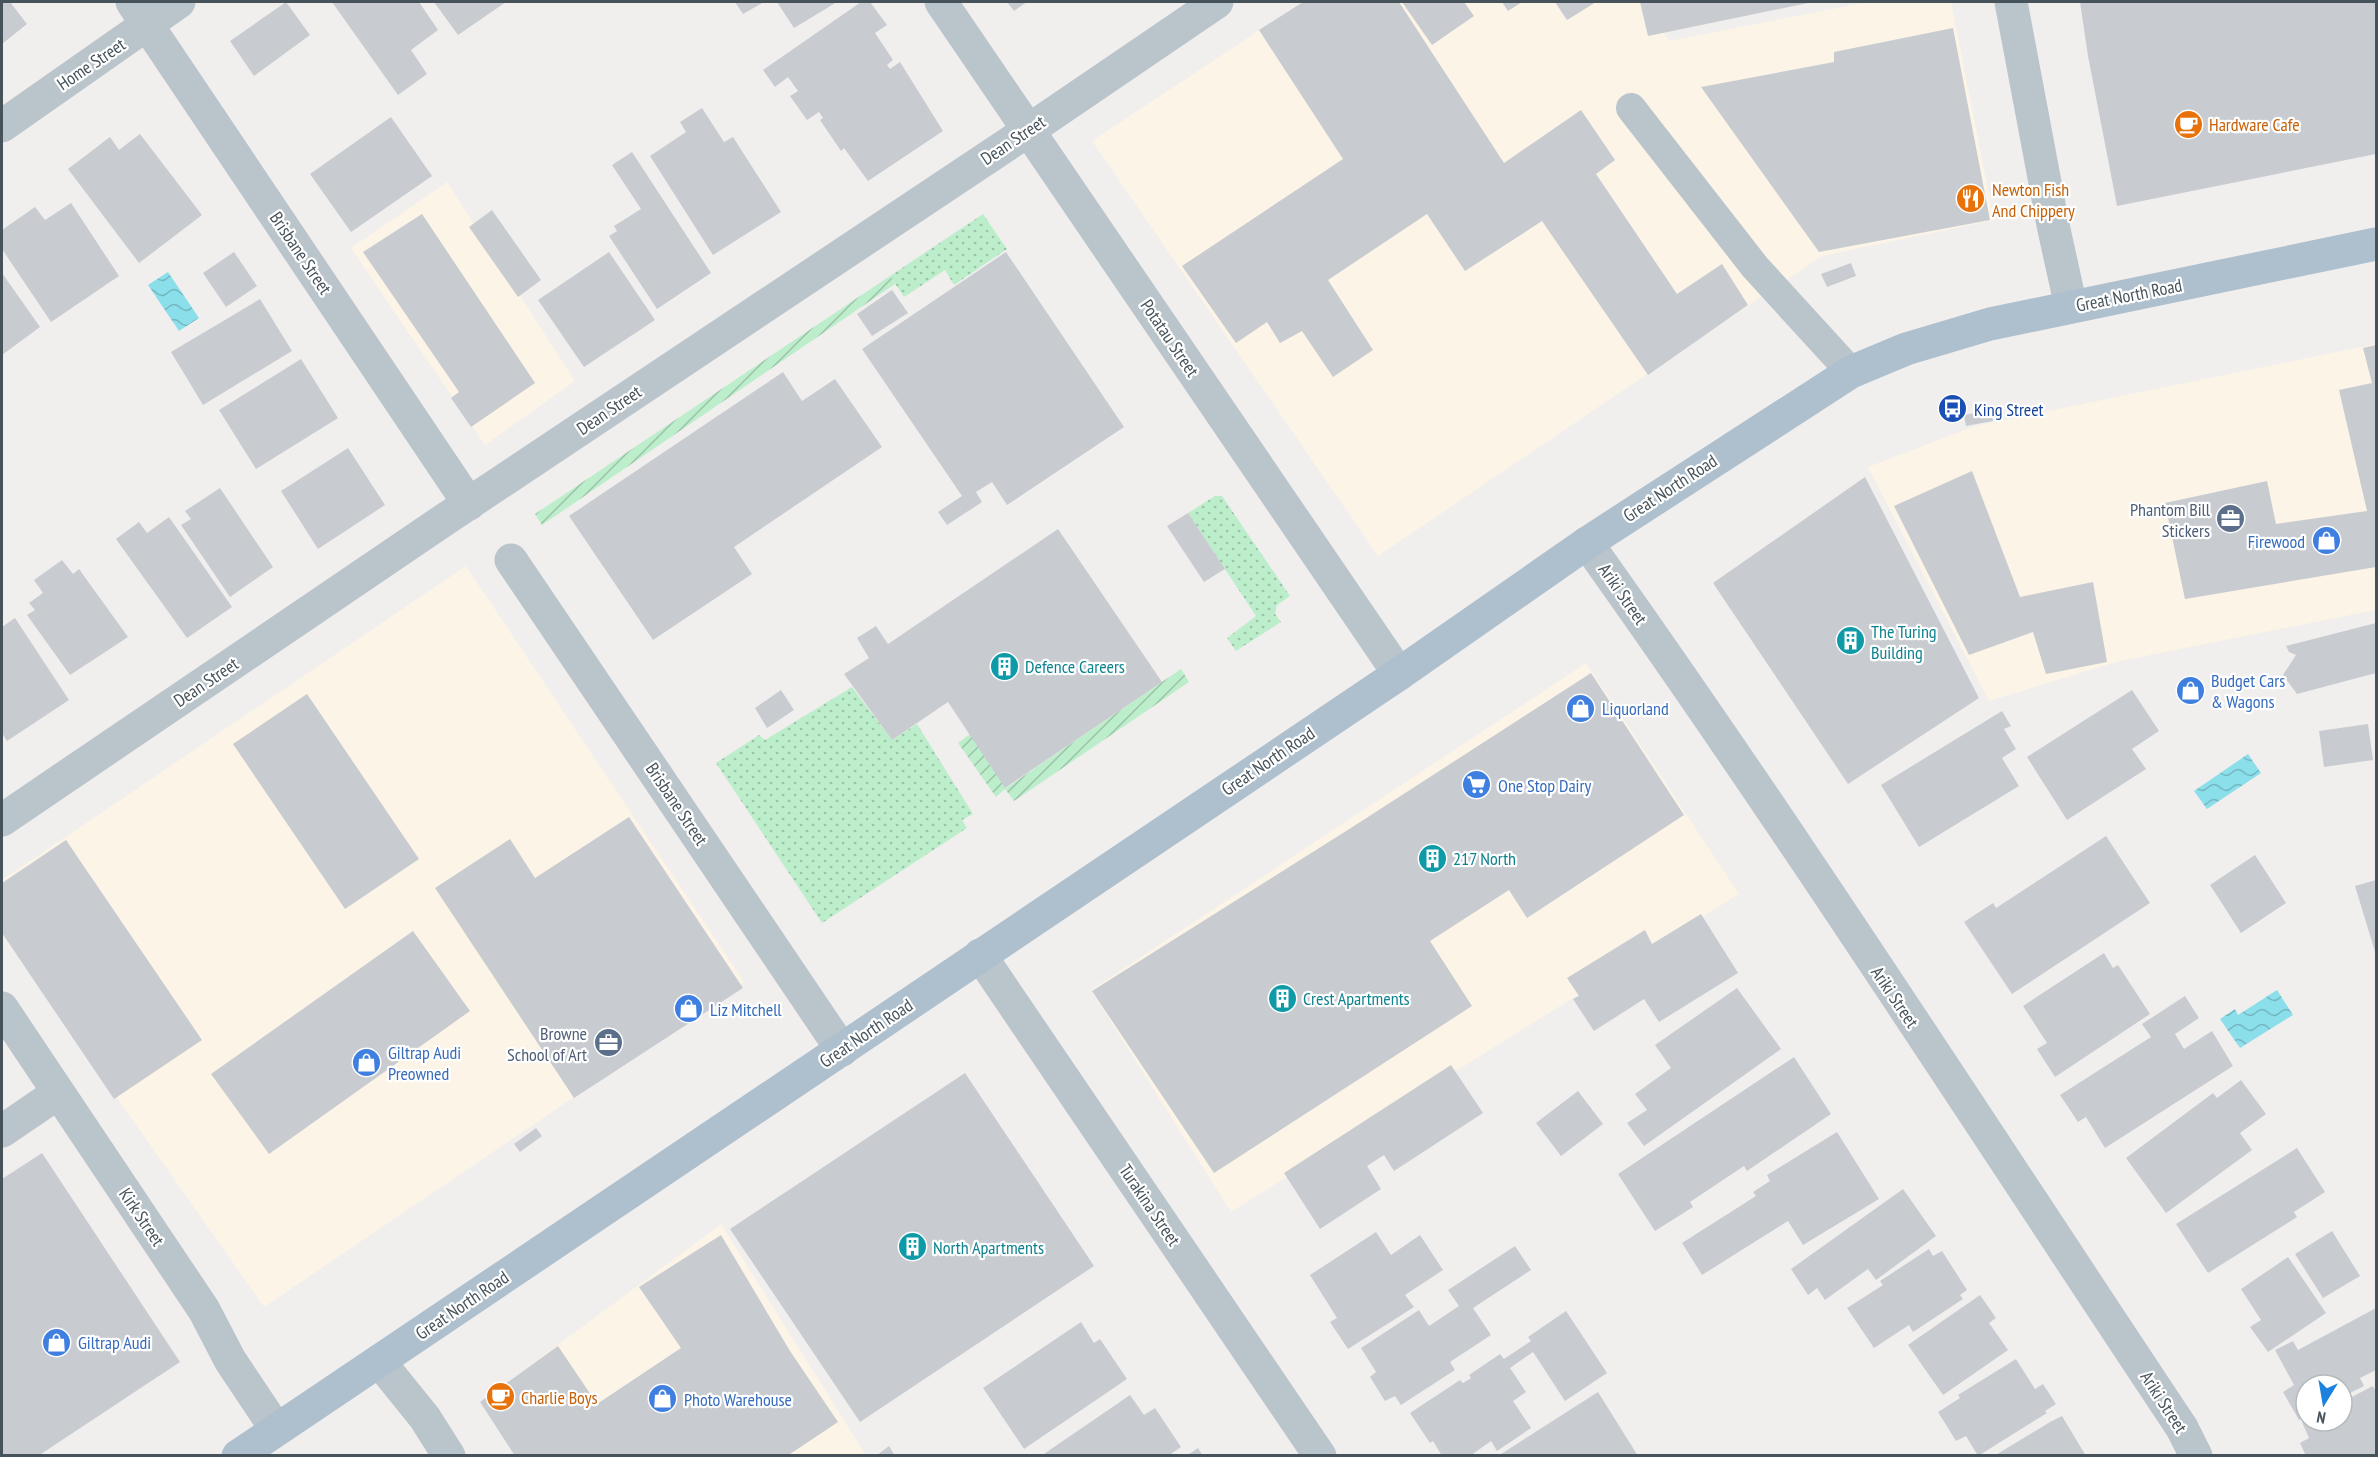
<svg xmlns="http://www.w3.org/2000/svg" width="2378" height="1457" font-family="'PT Sans Narrow',sans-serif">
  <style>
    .commercial { fill: #fbf4e7 }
    .grass { fill: url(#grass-dots) }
    .garden { fill: url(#garden-furrows) }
    .water { fill: url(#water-waves) }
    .building { fill: #c8ccd1 }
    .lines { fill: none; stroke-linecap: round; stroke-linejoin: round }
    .lane { stroke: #bac4cb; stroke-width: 30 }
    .street { stroke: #bac4cb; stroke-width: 33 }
    .primary { stroke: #aec0cd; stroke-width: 33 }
    .labels { text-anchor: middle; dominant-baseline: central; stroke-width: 4.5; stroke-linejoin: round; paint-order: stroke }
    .street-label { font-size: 18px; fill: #47535b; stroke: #fff }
    .food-label { font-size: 18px; fill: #c56008; stroke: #fff; text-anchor: start }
    .transit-label { font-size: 18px; fill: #164399; stroke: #fff; text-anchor: start }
    .service-label { font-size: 18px; fill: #4e5e75; stroke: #fff; text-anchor: end }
    .shop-label { font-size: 18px; fill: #366cbe; stroke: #fff; text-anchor: start }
    .culture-label { font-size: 18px; fill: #0d838f; stroke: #fff; text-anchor: start }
  </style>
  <defs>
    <pattern id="grass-dots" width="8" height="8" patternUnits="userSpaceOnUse" patternTransform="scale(1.5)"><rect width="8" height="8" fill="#bdeecb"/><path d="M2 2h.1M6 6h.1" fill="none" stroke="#9bc3a8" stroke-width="1.8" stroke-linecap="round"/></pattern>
    <pattern id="garden-furrows" width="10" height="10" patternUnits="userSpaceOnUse" patternTransform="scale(1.5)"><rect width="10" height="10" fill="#bdeecb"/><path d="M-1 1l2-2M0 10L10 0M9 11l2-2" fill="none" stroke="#9bc3a8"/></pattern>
    <pattern id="water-waves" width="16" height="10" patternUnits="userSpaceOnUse" patternTransform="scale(1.5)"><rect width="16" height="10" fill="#8bdfea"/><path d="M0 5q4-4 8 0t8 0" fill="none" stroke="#73b7c1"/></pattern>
  </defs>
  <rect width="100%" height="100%" fill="#f1eeee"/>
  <g class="commercial">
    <path d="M 1302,2 L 1644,2 L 1669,41 L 1868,2 L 1951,2 L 1994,220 L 1822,256 L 1378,556 L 1092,141 Z"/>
    <path d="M 447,182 L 575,381 L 485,445 L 351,248 Z"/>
    <path d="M 2376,344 L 2376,610 L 2116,662 L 1989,701 L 1868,467 L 1975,426 Z"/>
    <path d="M 466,566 L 744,982 L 264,1307 L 2,934 L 2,880 Z"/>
    <path d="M 1586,663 L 1739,894 L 1231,1212 L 1091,990 Z"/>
    <path d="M 721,1224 L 865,1454 L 518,1455 L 481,1402 Z"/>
  </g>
  <g class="grass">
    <path d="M 983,214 L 1007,249 L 954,285 L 945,270 L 904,297 L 890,276 Z"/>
    <path d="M 1215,496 L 1222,496 L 1290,596 L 1277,605 L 1275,614 L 1281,622 L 1236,651 L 1227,638 L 1256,616 L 1188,513 Z"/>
    <path d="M 852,687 L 892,740 L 917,724 L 973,814 L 962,820 L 967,828 L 822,923 L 716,763 L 759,735 L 765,740 Z"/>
  </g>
  <g class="garden">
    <path d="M 890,276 L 895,284 L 542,525 L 535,514 Z"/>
    <path d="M 1181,669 L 1189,682 L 1014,801 L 1005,789 L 996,797 L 958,743 L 970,734 L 1006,788 Z"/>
  </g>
  <g class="water">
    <path d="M 168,272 L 199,318 L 179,331 L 148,285 Z"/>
    <path d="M 2248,754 L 2261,773 L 2207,809 L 2194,791 Z"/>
    <path d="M 2277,990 L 2293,1015 L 2240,1048 L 2220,1019 L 2235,1009 L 2238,1015 Z"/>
  </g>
  <g class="building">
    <path d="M 2,2 L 10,2 L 27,24 L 2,44 Z"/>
    <path d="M 286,2 L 310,35 L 254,76 L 230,41 Z"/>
    <path d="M 332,2 L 419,2 L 438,30 L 411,50 L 427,74 L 398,95 Z"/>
    <path d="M 434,2 L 506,2 L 458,35 Z"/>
    <path d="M 735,2 L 764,2 L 743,14 Z"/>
    <path d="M 777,2 L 837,2 L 794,28 Z"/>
    <path d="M 861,2 L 870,2 L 887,25 L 875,33 L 893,60 L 887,65 L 890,69 L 900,62 L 943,131 L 868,181 L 844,148 L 841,151 L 820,120 L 823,118 L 819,112 L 807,120 L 790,96 L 798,91 L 788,77 L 775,87 L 763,70 Z"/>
    <path d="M 1007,2 L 1027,2 L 1014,11 Z"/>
    <path d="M 1303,2 L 1399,2 L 1504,163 L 1581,110 L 1615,160 L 1596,174 L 1677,294 L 1722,264 L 1748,305 L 1648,375 L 1542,221 L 1465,271 L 1427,214 L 1328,280 L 1373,350 L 1333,377 L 1302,331 L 1280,343 L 1267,322 L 1236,343 L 1182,266 L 1343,159 L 1259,30 Z"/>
    <path d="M 1402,2 L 1464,2 L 1474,16 L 1432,45 Z"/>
    <path d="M 1502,2 L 1522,2 L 1508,11 Z"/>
    <path d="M 1555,2 L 1596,2 L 1567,20 Z"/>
    <path d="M 1640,2 L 1807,2 L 1808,3 L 1648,36 Z"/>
    <path d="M 2080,2 L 2376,2 L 2376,154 L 2117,206 L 2088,56 Z"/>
    <path d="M 1953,28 L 1990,220 L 1819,252 L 1701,87 L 1834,62 L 1834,52 Z"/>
    <path d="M 702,108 L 724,142 L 733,137 L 781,212 L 713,255 L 650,156 L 686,132 L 680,122 Z"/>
    <path d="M 391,117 L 432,176 L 351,232 L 310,174 Z"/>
    <path d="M 140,134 L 202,215 L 139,263 L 68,169 L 110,137 L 119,150 Z"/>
    <path d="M 632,152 L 711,273 L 657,309 L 609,236 L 617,231 L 614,226 L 641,209 L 612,165 Z"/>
    <path d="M 71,203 L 119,276 L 51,322 L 2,249 L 2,230 L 35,207 L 45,220 Z"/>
    <path d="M 492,210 L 541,280 L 518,297 L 469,227 Z"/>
    <path d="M 422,214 L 535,383 L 471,427 L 451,398 L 459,392 L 363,252 Z"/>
    <path d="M 234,252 L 257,286 L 226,307 L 203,273 Z"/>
    <path d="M 609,252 L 655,320 L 584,367 L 538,300 Z"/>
    <path d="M 1006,252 L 1124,427 L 1007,505 L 992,482 L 976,492 L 982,502 L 947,525 L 938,512 L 962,496 L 862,349 Z"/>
    <path d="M 1851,263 L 1856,276 L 1827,287 L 1821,274 Z"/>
    <path d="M 2,273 L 40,327 L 2,355 Z"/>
    <path d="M 892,290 L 908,313 L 872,336 L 857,314 Z"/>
    <path d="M 260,299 L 292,351 L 203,405 L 171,352 Z"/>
    <path d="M 2376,345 L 2376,567 L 2185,599 L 2165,503 L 2267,481 L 2276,524 L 2367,511 L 2339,390 L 2372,383 L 2363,348 Z"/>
    <path d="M 301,359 L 338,418 L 256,469 L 219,410 Z"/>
    <path d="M 783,372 L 802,401 L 835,379 L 882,447 L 734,547 L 752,574 L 653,640 L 569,516 Z"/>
    <path d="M 1991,410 L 1993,421 L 1966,426 L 1964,415 Z"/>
    <path d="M 348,448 L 385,505 L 318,549 L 281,491 Z"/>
    <path d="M 1972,471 L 2020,597 L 2093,582 L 2107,662 L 2046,674 L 2033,632 L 1969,655 L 1894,506 Z"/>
    <path d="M 1865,477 L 1979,698 L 1848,784 L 1713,583 Z"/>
    <path d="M 220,488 L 273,567 L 230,597 L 181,525 L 191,519 L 185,511 Z"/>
    <path d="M 1188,513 L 1225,569 L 1204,582 L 1167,526 Z"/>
    <path d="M 169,517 L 232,607 L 187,638 L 116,539 L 139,522 L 147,533 Z"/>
    <path d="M 1058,529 L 1162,682 L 1005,788 L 948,702 L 892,740 L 844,674 L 869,658 L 857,638 L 876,626 L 888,644 Z"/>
    <path d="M 62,560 L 73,574 L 79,569 L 128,637 L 70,675 L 27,615 L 35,610 L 29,603 L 43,593 L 34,580 Z"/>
    <path d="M 15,618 L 69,700 L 7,741 L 2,733 L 2,627 Z"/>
    <path d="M 2376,623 L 2376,673 L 2297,694 L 2283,675 L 2296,655 L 2289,652 L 2286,646 Z"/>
    <path d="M 1591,673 L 1684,815 L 1527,918 L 1509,890 L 1430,941 L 1472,1006 L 1214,1173 L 1092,991 L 1354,826 Z"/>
    <path d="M 781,690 L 794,710 L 767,728 L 755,708 Z"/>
    <path d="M 2132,690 L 2159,731 L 2132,749 L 2146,769 L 2067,820 L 2027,757 Z"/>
    <path d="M 307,694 L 419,859 L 345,909 L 233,744 Z"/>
    <path d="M 2002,711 L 2011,726 L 2004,729 L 2016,749 L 2002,758 L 2019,786 L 1919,847 L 1881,785 Z"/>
    <path d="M 2368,724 L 2373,760 L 2324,767 L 2319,731 Z"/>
    <path d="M 629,817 L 743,988 L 574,1098 L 435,888 L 510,839 L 535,878 Z"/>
    <path d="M 2106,836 L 2150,903 L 2012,994 L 1964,922 L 1993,903 L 1996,908 Z"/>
    <path d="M 66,840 L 202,1040 L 114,1099 L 2,933 L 2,883 Z"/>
    <path d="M 2255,855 L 2286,903 L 2241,933 L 2210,885 Z"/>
    <path d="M 2376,880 L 2376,955 L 2355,886 Z"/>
    <path d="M 1701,914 L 1738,973 L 1659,1022 L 1644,999 L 1594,1031 L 1573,999 L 1579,996 L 1567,978 L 1645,930 L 1652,944 Z"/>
    <path d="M 413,931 L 470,1011 L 269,1154 L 211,1074 Z"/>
    <path d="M 2104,953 L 2113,968 L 2118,965 L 2150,1014 L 2055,1077 L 2037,1049 L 2047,1043 L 2023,1006 Z"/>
    <path d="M 1737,988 L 1781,1049 L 1644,1146 L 1627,1123 L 1647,1110 L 1635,1094 L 1671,1068 L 1655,1045 Z"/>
    <path d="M 2185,996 L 2199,1018 L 2175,1034 L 2184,1049 L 2212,1031 L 2233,1066 L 2105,1148 L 2086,1117 L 2078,1122 L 2060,1095 L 2151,1037 L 2142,1024 Z"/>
    <path d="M 1794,1057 L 1831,1114 L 1747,1171 L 1744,1166 L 1690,1202 L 1693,1207 L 1655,1231 L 1618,1174 Z"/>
    <path d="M 1451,1065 L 1483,1113 L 1394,1171 L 1384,1155 L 1367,1166 L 1381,1189 L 1320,1229 L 1284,1173 Z"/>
    <path d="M 965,1073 L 1094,1266 L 860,1422 L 730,1229 Z"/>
    <path d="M 2241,1080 L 2266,1114 L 2240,1133 L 2252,1150 L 2166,1213 L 2126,1158 L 2213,1093 L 2217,1098 Z"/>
    <path d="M 1578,1091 L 1603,1124 L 1561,1156 L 1536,1123 Z"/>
    <path d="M 536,1128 L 542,1136 L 520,1152 L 514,1144 Z"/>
    <path d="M 1837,1132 L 1879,1199 L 1803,1245 L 1788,1221 L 1702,1275 L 1682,1243 L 1756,1196 L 1753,1192 L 1770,1181 L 1767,1175 Z"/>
    <path d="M 2297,1148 L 2325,1192 L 2294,1212 L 2297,1217 L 2208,1273 L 2176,1224 Z"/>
    <path d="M 42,1153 L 180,1362 L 38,1456 L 2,1456 L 2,1179 Z"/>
    <path d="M 1903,1189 L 1936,1236 L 1876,1280 L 1868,1269 L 1825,1300 L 1817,1288 L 1808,1295 L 1791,1269 Z"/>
    <path d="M 2332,1231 L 2360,1276 L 2323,1298 L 2295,1254 Z"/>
    <path d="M 1376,1232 L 1391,1255 L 1420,1235 L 1443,1270 L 1405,1295 L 1414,1307 L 1348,1349 L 1330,1322 L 1337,1318 L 1310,1275 Z"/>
    <path d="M 721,1235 L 790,1351 L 838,1422 L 787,1456 L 515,1456 L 480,1402 L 558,1346 L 597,1404 L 681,1348 L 639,1287 Z"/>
    <path d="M 1515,1246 L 1531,1270 L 1473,1308 L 1491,1335 L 1450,1362 L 1455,1370 L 1401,1405 L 1395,1396 L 1385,1401 L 1370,1377 L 1376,1372 L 1361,1348 L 1419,1310 L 1429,1326 L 1459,1306 L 1448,1290 Z"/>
    <path d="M 1929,1249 L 1933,1256 L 1942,1251 L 1967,1290 L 1960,1295 L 1963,1299 L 1913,1332 L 1909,1325 L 1874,1348 L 1847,1308 L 1880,1287 L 1883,1285 L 1880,1281 Z"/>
    <path d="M 2288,1257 L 2326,1313 L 2268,1352 L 2250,1327 L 2261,1320 L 2241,1289 Z"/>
    <path d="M 1980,1295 L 1996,1318 L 1989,1323 L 2008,1350 L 1943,1395 L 1908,1345 Z"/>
    <path d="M 2376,1308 L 2376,1370 L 2360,1378 L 2364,1386 L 2342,1397 L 2342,1385 L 2306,1385 L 2306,1416 L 2299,1420 L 2283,1392 L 2294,1385 L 2275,1350 L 2293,1341 L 2298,1350 Z"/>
    <path d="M 1566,1311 L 1607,1373 L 1565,1401 L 1533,1352 L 1510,1368 L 1526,1392 L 1513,1401 L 1531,1428 L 1497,1451 L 1491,1441 L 1470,1456 L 1442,1456 L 1433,1441 L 1430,1443 L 1410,1413 L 1460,1380 L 1463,1383 L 1471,1378 L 1469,1375 L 1500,1354 L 1504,1359 L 1531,1341 L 1528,1337 Z"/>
    <path d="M 1081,1322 L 1094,1343 L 1100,1339 L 1127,1379 L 1024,1449 L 983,1388 Z"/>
    <path d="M 2016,1359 L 2035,1389 L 2043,1384 L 2056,1404 L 2045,1411 L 2047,1413 L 1978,1456 L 1966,1436 L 1956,1441 L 1938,1412 L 1960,1398 L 1958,1395 Z"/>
    <path d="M 2373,1386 L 2376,1392 L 2376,1456 L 2306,1456 L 2300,1443 L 2309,1438 L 2302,1422 L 2306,1420 L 2342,1421 L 2342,1402 Z"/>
    <path d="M 1598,1392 L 1638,1456 L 1498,1456 Z"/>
    <path d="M 1130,1395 L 1144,1415 L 1155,1408 L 1181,1447 L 1168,1456 L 1041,1456 Z"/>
    <path d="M 2062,1416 L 2086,1456 L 1994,1456 L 2050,1422 Z"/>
    <path d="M 889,1446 L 895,1456 L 876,1456 Z"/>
    <path d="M 1198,1448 L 1203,1456 L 1186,1456 Z"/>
  </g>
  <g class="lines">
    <path class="lane" d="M 1631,108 L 1755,267 L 1851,372"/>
    <g class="street">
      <path d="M 132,2 L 469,504"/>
      <path d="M 941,2 L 1399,674"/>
      <path d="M 2011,2 L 2053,225 L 2071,307"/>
      <path d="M 2,126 L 179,2"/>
      <path d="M 1587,543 C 1793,832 1985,1132 2182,1428 L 2196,1456"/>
      <path d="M 511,560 L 842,1050"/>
      <path d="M 2,820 L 441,522 L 1029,130 L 1217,2"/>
      <path d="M 980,955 L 1320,1456"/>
      <path d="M 2,1008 L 204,1310 L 230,1360 L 276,1429"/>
      <path d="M 2,1131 L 58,1093"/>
      <path d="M 379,1361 L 425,1418 L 449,1456"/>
    </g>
    <path class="primary" d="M 238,1456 L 1399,674 L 1587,543 L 1851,372 L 1906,349 L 1990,324 L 2376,244"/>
  </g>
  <defs>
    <symbol id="cafe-disc" viewBox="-11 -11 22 22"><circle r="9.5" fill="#e8710a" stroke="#fff"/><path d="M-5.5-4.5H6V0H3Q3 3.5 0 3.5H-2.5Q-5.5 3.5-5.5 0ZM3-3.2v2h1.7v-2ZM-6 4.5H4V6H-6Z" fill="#fff"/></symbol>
    <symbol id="restaurant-disc" viewBox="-11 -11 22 22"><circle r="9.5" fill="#e8710a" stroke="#fff"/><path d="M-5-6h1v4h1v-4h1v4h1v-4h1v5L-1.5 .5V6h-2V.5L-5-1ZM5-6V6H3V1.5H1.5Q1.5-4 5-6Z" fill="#fff"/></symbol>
    <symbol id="bus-disc" viewBox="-11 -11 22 22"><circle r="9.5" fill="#1a4fb4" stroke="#fff"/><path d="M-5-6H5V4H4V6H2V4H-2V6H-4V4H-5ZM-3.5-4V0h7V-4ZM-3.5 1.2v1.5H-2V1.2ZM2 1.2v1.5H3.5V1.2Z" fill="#fff"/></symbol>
    <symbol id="office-disc" viewBox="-11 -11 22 22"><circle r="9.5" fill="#5c6f8a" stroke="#fff"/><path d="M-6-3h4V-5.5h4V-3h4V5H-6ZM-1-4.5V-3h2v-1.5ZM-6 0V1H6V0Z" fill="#fff"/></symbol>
    <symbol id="shop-disc" viewBox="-11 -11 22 22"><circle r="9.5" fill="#3f7fe0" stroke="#fff"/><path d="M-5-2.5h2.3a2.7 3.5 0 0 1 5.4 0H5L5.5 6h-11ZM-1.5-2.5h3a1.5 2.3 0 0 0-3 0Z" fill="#fff"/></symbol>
    <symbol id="building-disc" viewBox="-11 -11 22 22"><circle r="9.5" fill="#0f9aa8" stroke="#fff"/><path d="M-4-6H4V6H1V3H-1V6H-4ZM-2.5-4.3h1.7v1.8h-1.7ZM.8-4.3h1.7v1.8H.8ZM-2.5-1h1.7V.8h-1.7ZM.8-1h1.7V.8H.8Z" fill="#fff"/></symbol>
    <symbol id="supermarket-disc" viewBox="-11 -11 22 22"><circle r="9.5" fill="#3f7fe0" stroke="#fff"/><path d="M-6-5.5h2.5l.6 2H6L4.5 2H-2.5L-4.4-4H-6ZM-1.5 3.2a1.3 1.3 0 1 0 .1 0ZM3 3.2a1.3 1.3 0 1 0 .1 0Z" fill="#fff"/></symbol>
  </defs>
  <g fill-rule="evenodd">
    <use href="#cafe-disc" x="2172" y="108" width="33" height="33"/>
    <use href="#restaurant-disc" x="1954" y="182" width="33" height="33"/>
    <use href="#bus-disc" x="1936" y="392" width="33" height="33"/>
    <use href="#office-disc" x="2214" y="502" width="33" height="33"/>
    <use href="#shop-disc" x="2310" y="524" width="33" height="33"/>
    <use href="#building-disc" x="1834" y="624" width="33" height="33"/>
    <use href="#building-disc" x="988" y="650" width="33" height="33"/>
    <use href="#shop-disc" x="2174" y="674" width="33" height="33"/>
    <use href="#shop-disc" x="1564" y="692" width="33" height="33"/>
    <use href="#supermarket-disc" x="1460" y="768" width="33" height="33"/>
    <use href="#building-disc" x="1416" y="842" width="33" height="33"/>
    <use href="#building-disc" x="1266" y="982" width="33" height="33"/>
    <use href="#shop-disc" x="672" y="992" width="33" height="33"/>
    <use href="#office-disc" x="592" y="1026" width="33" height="33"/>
    <use href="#shop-disc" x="350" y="1046" width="33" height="33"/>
    <use href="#building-disc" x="896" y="1230" width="33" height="33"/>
    <use href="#shop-disc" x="40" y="1326" width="33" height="33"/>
    <use href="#cafe-disc" x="484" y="1380" width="33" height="33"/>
    <use href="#shop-disc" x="646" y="1382" width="33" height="33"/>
  </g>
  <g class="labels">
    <g class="street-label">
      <text transform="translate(91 64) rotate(-34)">Home Street</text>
      <text transform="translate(1013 140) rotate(-34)">Dean Street</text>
      <text transform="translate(301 253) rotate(56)">Brisbane Street</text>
      <text transform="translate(2129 295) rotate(-11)">Great North Road</text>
      <text transform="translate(1170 338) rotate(56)">Potatau Street</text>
      <text transform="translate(609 410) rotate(-34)">Dean Street</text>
      <text transform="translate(1670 488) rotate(-33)">Great North Road</text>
      <text transform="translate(1623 594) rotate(55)">Ariki Street</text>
      <text transform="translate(206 682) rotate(-34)">Dean Street</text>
      <text transform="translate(1268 761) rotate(-34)">Great North Road</text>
      <text transform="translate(677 804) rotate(56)">Brisbane Street</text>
      <text transform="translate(1895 997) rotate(56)">Ariki Street</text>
      <text transform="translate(866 1033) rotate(-34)">Great North Road</text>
      <text transform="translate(1150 1205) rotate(56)">Turakina Street</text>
      <text transform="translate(142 1217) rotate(56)">Kirk Street</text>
      <text transform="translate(462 1305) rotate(-34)">Great North Road</text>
      <text transform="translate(2164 1402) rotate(57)">Ariki Street</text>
    </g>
    <g class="food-label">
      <text x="2209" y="124">Hardware Cafe</text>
      <text x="1992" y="189">Newton Fish<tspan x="1992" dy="21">And Chippery</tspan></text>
      <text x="521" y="1397">Charlie Boys</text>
    </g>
    <g class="transit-label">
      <text x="1974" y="409">King Street</text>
    </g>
    <g class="service-label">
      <text x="2210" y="509">Phantom Bill<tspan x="2210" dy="21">Stickers</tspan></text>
      <text x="587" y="1033">Browne<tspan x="587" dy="21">School of Art</tspan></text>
    </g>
    <g class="shop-label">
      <text x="2305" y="541" text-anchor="end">Firewood</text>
      <text x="2211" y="680">Budget Cars<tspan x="2211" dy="21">&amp; Wagons</tspan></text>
      <text x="1602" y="708">Liquorland</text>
      <text x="1498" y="785">One Stop Dairy</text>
      <text x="710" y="1009">Liz Mitchell</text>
      <text x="388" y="1052">Giltrap Audi<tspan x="388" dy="21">Preowned</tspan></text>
      <text x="78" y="1342">Giltrap Audi</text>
      <text x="684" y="1399">Photo Warehouse</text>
    </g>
    <g class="culture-label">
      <text x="1871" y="631">The Turing<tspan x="1871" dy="21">Building</tspan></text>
      <text x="1025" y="666">Defence Careers</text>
      <text x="1453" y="858">217 North</text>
      <text x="1303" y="998">Crest Apartments</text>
      <text x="933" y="1247">North Apartments</text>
    </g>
  </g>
  <rect width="2378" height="1457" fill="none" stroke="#47535b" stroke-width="6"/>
  <g transform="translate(2324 1403) rotate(191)"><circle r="28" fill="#ffffff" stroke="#b5babd" stroke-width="1.5"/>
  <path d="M0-4.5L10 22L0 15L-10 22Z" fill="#1c82dd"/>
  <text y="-9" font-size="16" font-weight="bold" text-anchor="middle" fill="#47535b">N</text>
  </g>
</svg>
